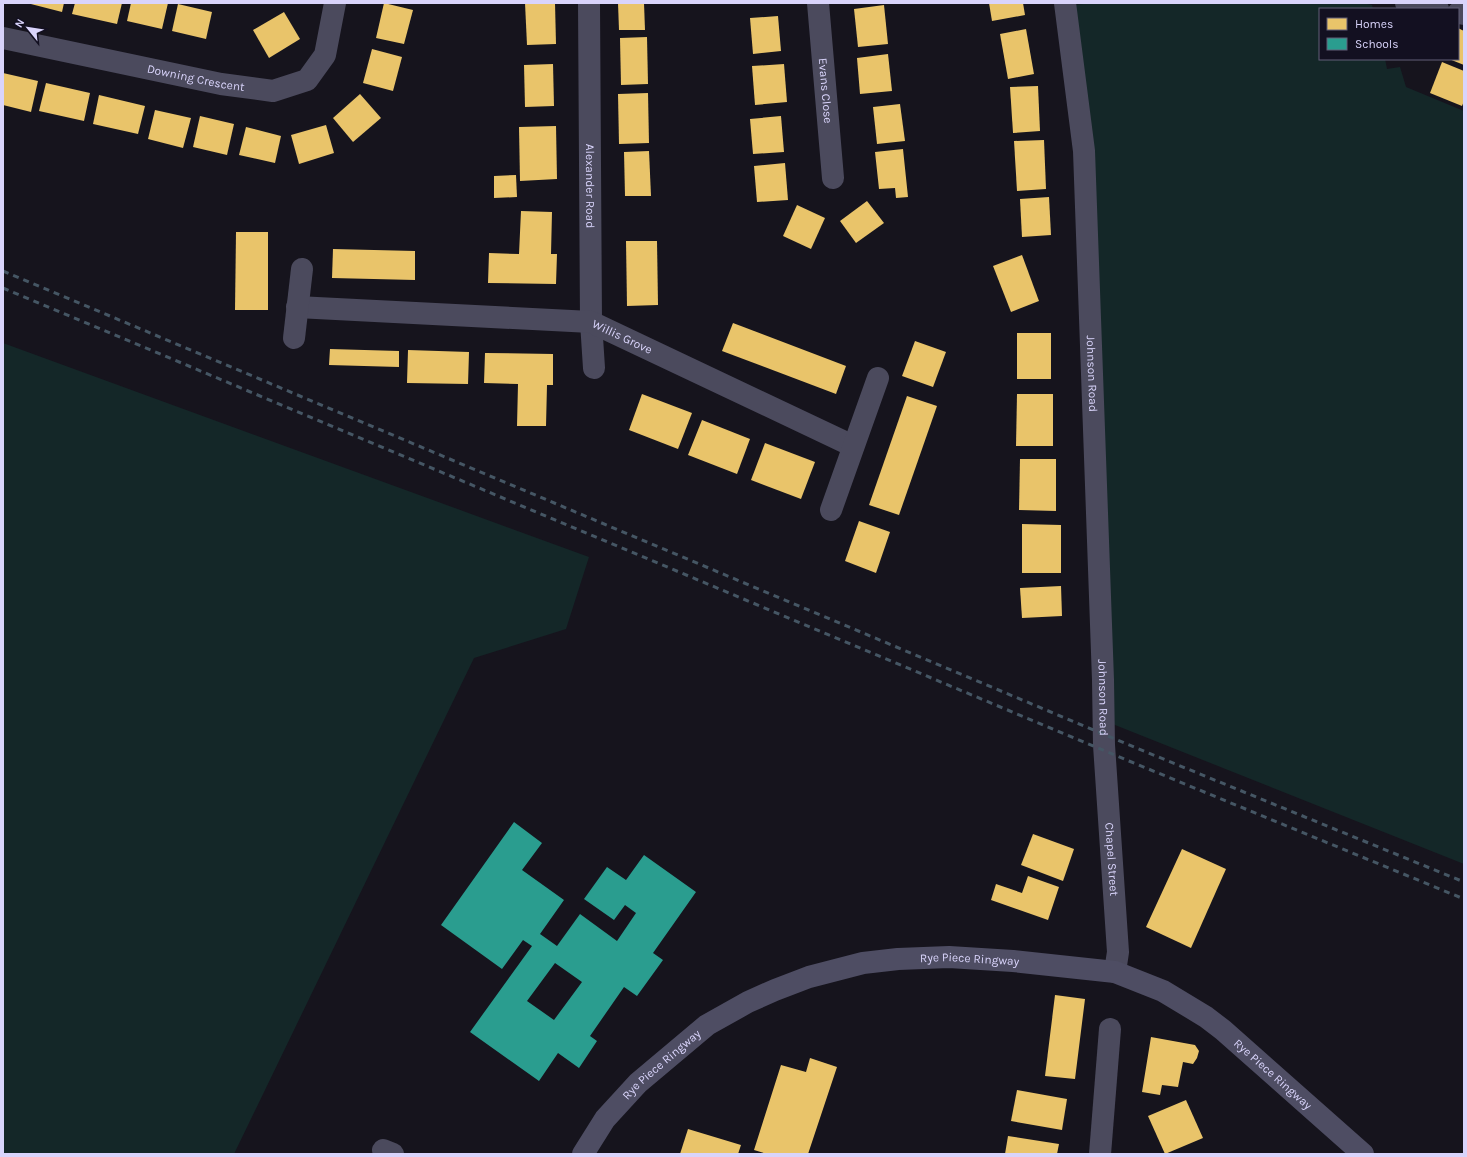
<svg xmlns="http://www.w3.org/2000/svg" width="1467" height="1157" font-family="Karla,sans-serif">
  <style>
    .green { fill: #142728 }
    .homes { fill: #e9c46a }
    .schools { fill: #2a9d8f; fill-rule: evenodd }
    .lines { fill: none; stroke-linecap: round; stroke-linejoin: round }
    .street { stroke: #4b4a5d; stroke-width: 22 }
    .secondary { stroke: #4e4d63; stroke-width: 22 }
    .rail { stroke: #455664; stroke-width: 3; stroke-dasharray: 6 5; stroke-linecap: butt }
    .labels { text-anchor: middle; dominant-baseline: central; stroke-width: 4; stroke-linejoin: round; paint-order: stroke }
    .street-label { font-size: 12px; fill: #d9d4fb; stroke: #131021 }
  </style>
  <rect width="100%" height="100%" fill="#16141d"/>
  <g class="green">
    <path d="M 1095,3 L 1363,3 L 1372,5 L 1373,9 L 1320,9 L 1320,59 L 1385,59 L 1387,69 L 1400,67 L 1406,87 L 1464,111 L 1464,864 L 1110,723 L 1071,5 Z"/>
    <path d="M 3,343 L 589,557 L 566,629 L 474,658 L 234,1154 L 3,1154 Z"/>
  </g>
  <g class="homes">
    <path d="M 27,3 L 64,3 L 62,12 Z"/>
    <path d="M 75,3 L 122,3 L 117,24 L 72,14 Z"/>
    <path d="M 131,3 L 168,3 L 162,29 L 127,21 Z"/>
    <path d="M 384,3 L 413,10 L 404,44 L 376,38 Z"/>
    <path d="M 525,3 L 555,3 L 556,44 L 527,45 Z"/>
    <path d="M 618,3 L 644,3 L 645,30 L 619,30 Z"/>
    <path d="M 989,3 L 1023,3 L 1025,15 L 992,21 Z"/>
    <path d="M 178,4 L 212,12 L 206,39 L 172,31 Z"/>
    <path d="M 884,5 L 888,44 L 858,47 L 854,9 Z"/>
    <path d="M 284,12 L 300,39 L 269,58 L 253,30 Z"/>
    <path d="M 778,16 L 781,51 L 753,54 L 750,18 Z"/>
    <path d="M 1458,28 L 1464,31 L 1464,65 L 1449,59 L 1458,59 Z"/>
    <path d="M 1026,29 L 1034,74 L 1008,79 L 1000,34 Z"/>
    <path d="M 647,37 L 648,84 L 621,85 L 620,38 Z"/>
    <path d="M 372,49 L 402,57 L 393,91 L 363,83 Z"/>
    <path d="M 888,54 L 892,91 L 860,94 L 857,58 Z"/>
    <path d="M 1442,62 L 1464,71 L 1464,101 L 1462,106 L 1430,93 Z"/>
    <path d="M 553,64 L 554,106 L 525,107 L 524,65 Z"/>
    <path d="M 784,64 L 787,102 L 755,105 L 752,66 Z"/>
    <path d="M 3,73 L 38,81 L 31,112 L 3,105 Z"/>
    <path d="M 46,83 L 90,93 L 84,121 L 39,111 Z"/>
    <path d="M 1038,86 L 1040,131 L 1013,133 L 1010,87 Z"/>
    <path d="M 648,93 L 649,143 L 619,144 L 618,94 Z"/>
    <path d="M 360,94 L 381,118 L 353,142 L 333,118 Z"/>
    <path d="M 99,95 L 145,106 L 138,134 L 93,124 Z"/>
    <path d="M 900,104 L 905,141 L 877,144 L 873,107 Z"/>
    <path d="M 155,110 L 191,118 L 183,148 L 148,139 Z"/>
    <path d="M 200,116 L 234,124 L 227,155 L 193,147 Z"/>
    <path d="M 781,116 L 784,152 L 753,154 L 750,119 Z"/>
    <path d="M 326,125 L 334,153 L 299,164 L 291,135 Z"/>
    <path d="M 556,126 L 557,179 L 520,181 L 519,127 Z"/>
    <path d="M 246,127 L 281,136 L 275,163 L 239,155 Z"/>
    <path d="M 1044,140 L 1046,189 L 1017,191 L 1014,141 Z"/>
    <path d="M 903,149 L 908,197 L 896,198 L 895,188 L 879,189 L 875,152 Z"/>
    <path d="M 649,151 L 651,196 L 625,196 L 624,152 Z"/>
    <path d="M 785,163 L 788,200 L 757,202 L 754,166 Z"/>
    <path d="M 516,175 L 517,197 L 494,198 L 494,176 Z"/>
    <path d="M 1049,197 L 1051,235 L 1022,237 L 1020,199 Z"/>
    <path d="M 867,201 L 884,223 L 856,243 L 840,221 Z"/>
    <path d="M 797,205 L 825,218 L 811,249 L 783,236 Z"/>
    <path d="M 521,211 L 552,212 L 551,254 L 557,254 L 556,284 L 488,283 L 489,253 L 519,254 Z"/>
    <path d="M 236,232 L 268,232 L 268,310 L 235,310 Z"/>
    <path d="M 626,241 L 657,241 L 658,305 L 627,306 Z"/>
    <path d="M 333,249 L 415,251 L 415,280 L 332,278 Z"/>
    <path d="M 1022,255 L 1039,301 L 1011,312 L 993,266 Z"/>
    <path d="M 733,323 L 846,366 L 836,394 L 722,351 Z"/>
    <rect x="1017" y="333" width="34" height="46"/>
    <path d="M 915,341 L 946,352 L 933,387 L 902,376 Z"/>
    <path d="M 330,349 L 399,351 L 399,367 L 329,365 Z"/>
    <path d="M 408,350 L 469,352 L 468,384 L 407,383 Z"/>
    <path d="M 485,353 L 553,354 L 553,385 L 547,385 L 546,426 L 517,426 L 518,384 L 484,383 Z"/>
    <path d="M 642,394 L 692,413 L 678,449 L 629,430 Z"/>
    <path d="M 1017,394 L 1053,394 L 1053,446 L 1016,446 Z"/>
    <path d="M 907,396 L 937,406 L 899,515 L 869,505 Z"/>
    <path d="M 702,420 L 750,439 L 737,474 L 688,455 Z"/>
    <path d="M 765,443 L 815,462 L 801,499 L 751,480 Z"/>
    <path d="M 1020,459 L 1056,459 L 1056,511 L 1019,510 Z"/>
    <path d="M 859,521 L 890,532 L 876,573 L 845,561 Z"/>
    <path d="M 1022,524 L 1061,525 L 1061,573 L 1022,573 Z"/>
    <path d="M 1061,586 L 1062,616 L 1022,618 L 1020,588 Z"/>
    <path d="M 1033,834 L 1074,849 L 1063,881 L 1021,865 Z"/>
    <path d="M 1182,849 L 1226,869 L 1191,948 L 1146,927 Z"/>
    <path d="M 1028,876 L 1059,887 L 1048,920 L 991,900 L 996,884 L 1022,893 Z"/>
    <path d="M 1055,995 L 1085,999 L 1075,1079 L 1045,1076 Z"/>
    <path d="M 1151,1037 L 1195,1045 L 1199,1051 L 1197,1058 L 1193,1064 L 1183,1062 L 1178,1087 L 1162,1085 L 1160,1095 L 1142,1092 Z"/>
    <path d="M 810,1058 L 837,1067 L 808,1154 L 767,1154 L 754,1150 L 781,1065 L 806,1072 Z"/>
    <path d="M 1017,1090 L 1067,1099 L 1062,1130 L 1011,1121 Z"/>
    <path d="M 1186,1100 L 1203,1138 L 1165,1154 L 1148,1116 Z"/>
    <path d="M 688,1129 L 741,1145 L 738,1154 L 680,1154 Z"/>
    <path d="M 1008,1136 L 1059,1144 L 1057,1154 L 1005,1154 Z"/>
  </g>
  <path class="schools" d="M 514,822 L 542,843 L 522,870 L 564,900 L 540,934 L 557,946 L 580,914 L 617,941 L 636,913 L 625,905 L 614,920 L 584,899 L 607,867 L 626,880 L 644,855 L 696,892 L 653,953 L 663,960 L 637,996 L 624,987 L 590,1036 L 597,1041 L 579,1068 L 558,1053 L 539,1081 L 470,1032 L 532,946 L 523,940 L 502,969 L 441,925 ZM 555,963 L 582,982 L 554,1020 L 527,1001 Z"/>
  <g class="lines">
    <g class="street">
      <path id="s1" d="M 589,3 L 591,322 L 594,368"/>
      <path id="s2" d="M 818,3 L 833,178"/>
      <path id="s3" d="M 1065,3 L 1084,151 L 1103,680 L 1104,745 L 1118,952 L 1115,972"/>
      <path d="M 1406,3 L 1438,9"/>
      <path d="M 1458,13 L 1464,14"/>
      <path id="s4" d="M 3,38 L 221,84 L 273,91 L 307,80 L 325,55 L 335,3"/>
      <path id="s5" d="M 297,307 L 591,322 L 853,446"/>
      <path d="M 294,338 L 302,269"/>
      <path d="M 831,510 L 878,378"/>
      <path d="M 383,1150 L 393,1154"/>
      <path d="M 1100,1154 L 1110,1029"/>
    </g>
    <path class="secondary" id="s6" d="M 583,1154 L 605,1119 L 638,1083 L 707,1025 L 748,1002 L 775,990 L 809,977 L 863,963 L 898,959 L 949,957 L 1013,961 L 1115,972 L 1163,991 L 1206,1017 L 1223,1030 L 1363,1154"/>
    <g class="rail">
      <path d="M 3,271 L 1134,747 L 1464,882"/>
      <path d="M 3,288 L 1129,761 L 1464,899"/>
    </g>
  </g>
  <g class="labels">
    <g class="street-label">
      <text stroke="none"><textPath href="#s4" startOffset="197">Downing Crescent</textPath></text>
      <text stroke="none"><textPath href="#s2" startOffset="88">Evans Close</textPath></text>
      <text stroke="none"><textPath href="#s1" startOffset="183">Alexander Road</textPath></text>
      <text stroke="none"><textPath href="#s5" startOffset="329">Willis Grove</textPath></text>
      <text stroke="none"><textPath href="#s3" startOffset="372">Johnson Road</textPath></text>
      <text stroke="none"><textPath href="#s3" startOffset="696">Johnson Road</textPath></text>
      <text stroke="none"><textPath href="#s3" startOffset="858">Chapel Street</textPath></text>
      <text stroke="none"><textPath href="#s6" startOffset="456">Rye Piece Ringway</textPath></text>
      <text stroke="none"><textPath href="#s6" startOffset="120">Rye Piece Ringway</textPath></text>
      <text stroke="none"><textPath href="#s6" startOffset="792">Rye Piece Ringway</textPath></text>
    </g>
  </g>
  <rect width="1467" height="1157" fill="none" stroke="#d9d4fb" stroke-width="8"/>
  <rect x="1319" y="8" width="140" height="52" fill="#131021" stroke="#625e78"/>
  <rect x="1327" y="18" width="20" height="12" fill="#e9c46a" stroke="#625e78"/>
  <text x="1355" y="28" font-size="12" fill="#d9d4fb">Homes</text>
  <rect x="1327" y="38" width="20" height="12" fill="#2a9d8f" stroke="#625e78"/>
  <text x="1355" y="48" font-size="12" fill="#d9d4fb">Schools</text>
  <g transform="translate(28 28) rotate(300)" stroke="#131021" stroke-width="3" paint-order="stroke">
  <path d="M0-3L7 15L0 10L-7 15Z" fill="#d9d4fb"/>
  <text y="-6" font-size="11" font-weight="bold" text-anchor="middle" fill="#d9d4fb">N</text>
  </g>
</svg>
